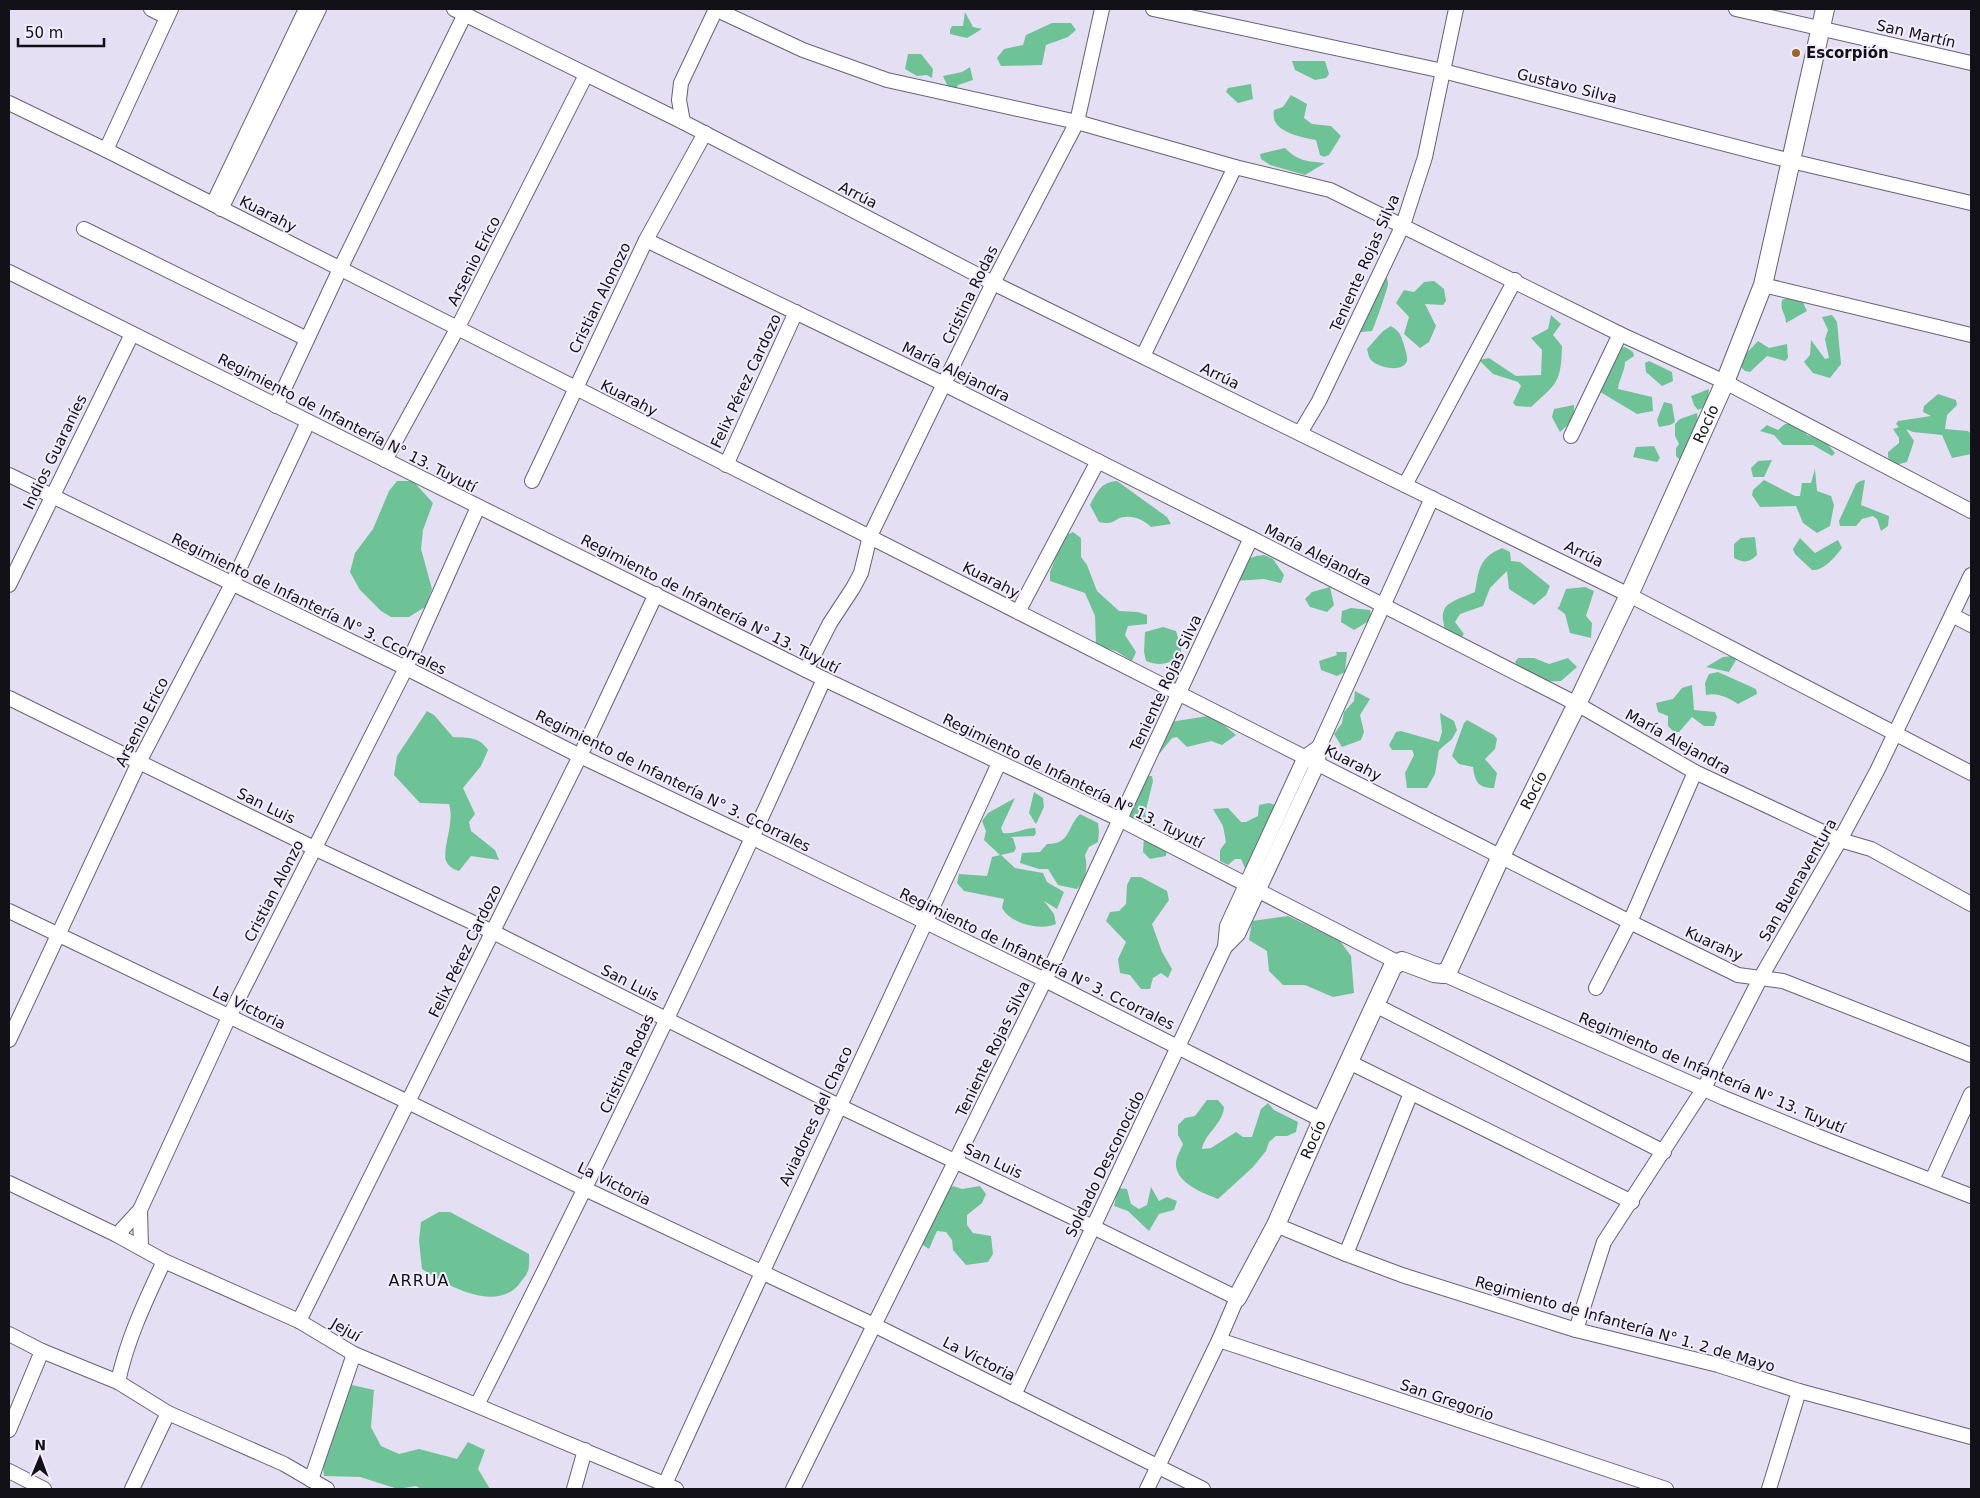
<svg xmlns="http://www.w3.org/2000/svg" width="1980" height="1498" font-family="'DejaVu Sans',sans-serif">
  <style>
    .forest { fill: #6ec396 }
    .lines { fill: none; stroke-linecap: round; stroke-linejoin: round }
    .minor-casing { stroke: #676273; stroke-width: 16 }
    .major-casing { stroke: #676273; stroke-width: 20 }
    .minor { stroke: #fff; stroke-width: 14 }
    .major { stroke: #fff; stroke-width: 18 }
    .poi-dot { fill: #9f6325; stroke: #f2edfd; stroke-width: 2 }
    .labels { text-anchor: middle; dominant-baseline: central; stroke-width: 4; stroke-linejoin: round; paint-order: stroke }
    .street-label { font-size: 15px; fill: #131118; stroke: #f2edfd }
    .poi-label { font-size: 15px; font-weight: bold; fill: #131118; stroke: #f2edfd; text-anchor: start }
    .neighbourhood-label { font-size: 16px; letter-spacing: 1px; fill: #131118; stroke: #f2edfd }
  </style>
  <rect width="100%" height="100%" fill="#e5dff3"/>
  <g class="forest">
    <path d="M 965,12 L 973,27 L 982,29 L 967,38 L 950,34 L 950,30 L 952,26 L 963,26 Z"/>
    <path d="M 1052,23 L 1071,23 L 1076,30 L 1068,37 L 1046,45 L 1042,65 L 1001,66 L 997,58 L 1004,49 L 1023,45 L 1026,35 Z"/>
    <path d="M 908,54 L 921,54 L 933,69 L 932,78 L 927,75 L 917,76 L 905,69 Z"/>
    <path d="M 1292,61 L 1325,61 L 1329,74 L 1326,78 L 1315,80 L 1295,70 Z"/>
    <path d="M 970,67 L 973,80 L 958,85 L 956,89 L 947,85 L 943,76 L 962,72 Z"/>
    <path d="M 1251,84 L 1253,99 L 1238,103 L 1226,92 L 1228,88 Z"/>
    <path d="M 1291,95 L 1307,104 L 1304,118 L 1312,124 L 1331,126 L 1341,136 L 1329,155 L 1324,157 L 1320,155 L 1316,140 C 1301,137 1269,132 1274,110 L 1283,107 Z"/>
    <path d="M 1285,148 C 1299,162 1307,161 1325,163 L 1305,175 L 1270,165 L 1261,159 L 1260,154 Z"/>
    <path d="M 1376,276 L 1386,276 C 1387,279 1388,281 1388,284 C 1388,288 1374,328 1372,331 L 1361,332 L 1352,326 Z"/>
    <path d="M 1434,281 L 1444,289 L 1446,301 L 1443,305 L 1425,304 L 1436,326 L 1429,342 L 1420,348 L 1404,334 L 1409,317 L 1396,303 L 1404,290 L 1414,292 L 1424,282 Z"/>
    <path d="M 1791,296 L 1801,298 L 1807,311 L 1786,323 C 1786,313 1780,312 1782,300 Z"/>
    <path d="M 1551,315 L 1561,324 L 1553,335 L 1562,346 C 1561,383 1557,383 1531,407 L 1516,406 L 1513,403 L 1521,386 L 1518,382 L 1493,374 L 1479,360 L 1489,358 L 1516,376 L 1541,375 L 1542,350 L 1531,338 L 1548,329 Z"/>
    <path d="M 1832,315 L 1837,322 L 1841,364 L 1830,378 L 1813,373 L 1804,362 L 1810,355 L 1811,340 L 1825,359 L 1829,358 L 1825,339 L 1828,330 L 1822,317 Z"/>
    <path d="M 1391,326 C 1400,332 1401,335 1404,345 C 1405,350 1408,356 1407,361 C 1403,373 1378,368 1371,360 C 1369,358 1368,353 1367,349 L 1383,331 Z"/>
    <path d="M 1758,341 L 1769,348 L 1787,344 L 1788,358 L 1785,361 L 1767,356 L 1750,372 L 1745,371 L 1738,364 L 1740,360 Z"/>
    <path d="M 1625,347 L 1633,352 L 1634,356 L 1625,362 C 1625,371 1619,379 1618,389 L 1652,397 L 1653,411 L 1637,414 L 1597,390 L 1620,348 Z"/>
    <path d="M 1649,361 L 1672,372 L 1673,381 L 1662,386 L 1646,372 L 1645,363 Z"/>
    <path d="M 1709,389 L 1707,406 L 1698,410 L 1694,405 L 1691,396 Z"/>
    <path d="M 1938,394 L 1956,400 L 1957,405 L 1947,415 L 1945,429 L 1968,431 L 1971,434 L 1971,454 L 1952,458 L 1942,435 L 1913,432 L 1906,429 L 1914,441 L 1907,462 L 1892,466 L 1888,457 L 1888,452 L 1899,443 L 1899,438 L 1893,429 L 1899,427 L 1896,424 L 1898,421 L 1931,416 L 1923,412 L 1924,406 Z"/>
    <path d="M 1664,402 L 1672,404 L 1675,422 L 1670,425 L 1659,427 L 1657,420 Z"/>
    <path d="M 1574,405 L 1574,419 L 1560,432 L 1552,417 L 1554,409 Z"/>
    <path d="M 1697,413 L 1699,428 L 1689,439 L 1686,461 L 1681,461 L 1676,456 L 1676,448 L 1679,444 L 1675,436 L 1675,424 L 1680,419 Z"/>
    <path d="M 1785,424 L 1799,424 L 1807,435 L 1825,441 L 1835,453 L 1832,456 L 1813,445 L 1783,445 L 1774,435 L 1760,431 L 1767,425 L 1778,430 Z"/>
    <path d="M 1654,446 L 1660,458 L 1657,462 L 1633,457 L 1636,447 Z"/>
    <path d="M 1772,460 L 1764,477 L 1753,477 L 1751,468 L 1758,461 Z"/>
    <path d="M 1815,469 L 1817,491 L 1831,496 L 1834,505 L 1830,526 L 1817,533 L 1803,523 L 1796,506 L 1760,507 L 1752,495 L 1753,490 L 1764,480 L 1795,496 L 1800,496 L 1802,483 L 1811,483 Z"/>
    <path d="M 1865,480 L 1861,505 L 1889,516 L 1888,526 L 1881,531 L 1877,519 L 1873,516 L 1862,519 L 1856,526 L 1840,526 L 1839,521 L 1856,484 L 1860,481 Z"/>
    <path d="M 397,481 L 413,481 L 433,503 L 423,530 L 421,549 L 432,589 L 425,607 L 409,617 L 391,617 L 381,611 L 360,590 L 350,572 L 355,553 L 373,529 L 389,491 Z"/>
    <path d="M 1117,481 L 1167,517 L 1171,524 L 1151,527 C 1145,521 1135,516 1125,517 C 1114,517 1117,526 1099,522 L 1090,505 C 1097,492 1101,482 1117,481 Z"/>
    <path d="M 1073,532 L 1081,538 L 1081,557 L 1087,565 L 1097,591 L 1119,611 L 1138,612 L 1147,615 L 1147,624 L 1128,626 L 1125,635 L 1136,652 L 1132,661 L 1116,651 L 1096,646 L 1095,616 L 1085,593 L 1050,581 L 1050,572 L 1064,536 Z"/>
    <path d="M 1755,537 L 1757,555 C 1748,563 1744,563 1734,558 L 1734,544 L 1741,538 Z"/>
    <path d="M 1800,538 L 1815,553 L 1838,540 L 1842,548 C 1835,557 1824,571 1812,570 L 1795,554 L 1793,549 Z"/>
    <path d="M 1502,548 L 1510,552 L 1511,561 L 1520,562 L 1550,586 L 1546,595 L 1534,605 L 1509,589 L 1507,571 L 1490,588 L 1483,606 L 1460,614 L 1455,622 L 1464,634 L 1461,638 L 1447,635 C 1435,603 1450,603 1475,592 C 1479,569 1479,558 1502,548 Z"/>
    <path d="M 1264,555 L 1273,559 L 1284,575 L 1281,583 L 1264,579 L 1235,581 L 1237,563 L 1256,556 Z"/>
    <path d="M 1330,587 L 1334,605 L 1327,612 L 1310,607 L 1305,599 L 1312,592 Z"/>
    <path d="M 1585,587 L 1594,591 L 1586,616 L 1592,623 L 1591,638 L 1570,633 L 1565,614 L 1557,608 L 1559,607 L 1566,589 Z"/>
    <path d="M 1351,608 L 1370,610 L 1372,619 L 1354,630 L 1341,622 L 1342,611 Z"/>
    <path d="M 1163,627 L 1176,631 L 1181,648 L 1181,657 C 1168,663 1161,667 1146,661 L 1144,652 L 1145,632 Z"/>
    <path d="M 1336,652 L 1347,652 L 1345,672 L 1337,676 L 1321,670 L 1319,661 L 1337,655 Z"/>
    <path d="M 1733,656 L 1736,660 L 1729,672 L 1706,667 L 1723,657 Z"/>
    <path d="M 1518,658 L 1534,658 L 1549,664 L 1568,658 L 1577,667 L 1561,681 C 1542,682 1525,681 1515,662 Z"/>
    <path d="M 1718,672 L 1756,689 L 1757,694 L 1738,704 C 1730,698 1716,692 1706,695 L 1705,683 L 1709,674 Z"/>
    <path d="M 1692,685 L 1694,710 L 1715,712 L 1717,717 L 1714,726 L 1704,726 L 1692,717 L 1679,732 L 1674,732 L 1668,726 L 1668,716 L 1658,712 L 1656,703 L 1673,699 L 1682,688 Z"/>
    <path d="M 1355,691 L 1370,699 L 1360,715 L 1364,732 L 1361,740 L 1342,747 L 1334,734 L 1342,723 L 1344,712 L 1354,701 Z"/>
    <path d="M 427,711 L 434,715 L 453,737 C 468,738 479,736 488,750 L 481,766 L 463,788 L 475,814 L 469,822 L 471,831 L 495,850 L 499,860 L 471,856 L 459,871 C 453,869 449,867 446,861 C 442,849 455,822 449,804 L 420,803 L 394,775 L 397,756 Z"/>
    <path d="M 1440,713 L 1454,721 L 1457,730 L 1452,739 L 1439,750 L 1435,774 L 1427,788 L 1407,788 L 1405,773 L 1414,755 L 1412,750 L 1392,750 L 1389,745 L 1396,732 L 1401,731 L 1439,742 L 1442,732 Z"/>
    <path d="M 1208,716 L 1213,716 L 1236,735 L 1222,745 L 1211,741 L 1187,747 L 1177,737 L 1172,738 L 1160,753 L 1153,747 L 1170,722 Z"/>
    <path d="M 1467,720 L 1494,735 L 1497,739 L 1495,749 L 1485,759 L 1497,773 L 1494,788 C 1478,788 1475,782 1473,767 L 1459,764 L 1452,756 L 1464,723 Z"/>
    <path d="M 1142,776 L 1152,776 L 1153,781 L 1145,814 L 1147,819 L 1167,845 L 1166,856 L 1150,859 L 1143,852 L 1144,837 L 1125,820 Z"/>
    <path d="M 1034,792 L 1043,798 L 1044,807 L 1036,824 L 1029,813 Z"/>
    <path d="M 1015,798 L 1001,828 L 1003,833 C 1015,835 1024,827 1035,828 L 1036,833 L 1034,836 L 1010,837 L 1013,838 L 1016,848 L 1014,852 L 1001,855 L 1015,868 L 1043,873 L 1047,882 L 1064,892 L 1057,909 L 1044,901 L 1054,914 L 1056,924 C 1040,931 1011,924 1002,908 L 1004,899 L 964,891 L 957,883 L 959,874 L 987,876 L 992,857 L 1000,855 L 984,840 L 986,831 L 982,821 L 988,813 Z"/>
    <path d="M 1269,803 L 1278,806 L 1262,844 L 1268,856 L 1263,868 L 1245,868 L 1241,859 L 1235,859 L 1228,865 L 1220,861 L 1220,850 L 1226,842 L 1223,826 L 1213,809 L 1228,808 L 1241,822 L 1246,822 L 1258,816 L 1259,805 Z"/>
    <path d="M 1080,814 L 1098,823 L 1099,832 L 1098,842 L 1089,847 L 1085,855 C 1088,867 1086,881 1077,889 L 1058,885 L 1048,869 L 1039,869 L 1020,863 L 1022,853 L 1040,852 L 1047,844 C 1071,844 1066,828 1080,814 Z"/>
    <path d="M 1131,877 L 1141,877 L 1167,891 L 1169,900 L 1152,924 L 1162,952 L 1172,969 L 1168,978 L 1161,973 L 1153,978 L 1150,989 L 1141,989 L 1130,975 L 1120,973 L 1118,959 L 1126,942 L 1106,921 L 1110,912 L 1119,911 L 1126,904 L 1127,885 Z"/>
    <path d="M 1288,916 L 1340,941 L 1351,956 L 1354,993 L 1333,997 L 1305,985 L 1283,985 L 1269,971 L 1267,951 L 1249,940 L 1252,921 Z"/>
    <path d="M 1207,1100 L 1218,1100 L 1224,1107 C 1223,1124 1205,1133 1202,1149 L 1211,1148 L 1236,1132 L 1243,1137 L 1252,1137 L 1261,1109 L 1268,1103 L 1274,1110 L 1298,1122 L 1296,1132 L 1287,1136 L 1276,1136 L 1269,1142 L 1266,1151 L 1253,1167 L 1218,1199 C 1203,1193 1175,1183 1176,1163 C 1176,1157 1181,1149 1183,1144 L 1178,1135 L 1178,1125 L 1185,1118 L 1195,1116 Z"/>
    <path d="M 953,1186 L 962,1189 L 980,1186 L 986,1194 L 982,1203 L 967,1215 L 967,1225 L 973,1233 L 991,1236 L 993,1254 L 988,1262 L 966,1265 L 953,1250 L 952,1240 L 946,1232 L 937,1231 L 929,1249 L 921,1244 L 945,1192 Z"/>
    <path d="M 1151,1187 L 1159,1201 L 1167,1197 L 1177,1201 L 1174,1210 L 1159,1214 L 1149,1231 L 1128,1211 L 1114,1206 L 1118,1188 L 1127,1189 L 1131,1204 L 1139,1209 L 1147,1205 Z"/>
    <path d="M 439,1212 L 450,1212 L 529,1254 C 529,1259 530,1268 527,1273 C 526,1276 522,1280 520,1283 C 497,1314 446,1285 422,1269 L 419,1241 L 421,1222 Z"/>
    <path d="M 352,1385 L 374,1390 L 371,1427 L 381,1446 L 399,1454 L 419,1449 L 457,1459 L 468,1442 L 485,1450 L 478,1469 L 490,1489 L 421,1489 L 416,1486 L 398,1489 L 360,1477 L 324,1476 L 322,1458 L 339,1402 Z"/>
  </g>
  <g class="lines">
    <defs>
      <g id="minor">
        <path d="M 151,9 L 167,17"/>
        <path d="M 454,9 L 683,122 L 993,283 L 1629,595 L 1971,773"/>
        <path d="M 715,9 L 803,50 L 887,80 L 1077,122 L 1235,167 L 1330,190 L 1620,334 L 1725,382 L 1971,511"/>
        <path d="M 1153,9 L 1443,71 L 1791,161 L 1971,203"/>
        <path d="M 1736,9 L 1971,63"/>
        <path d="M 9,103 L 106,150 L 1630,922 L 1738,975 L 1783,981 L 1971,1055"/>
        <path d="M 683,122 L 679,100 L 681,83 L 716,9"/>
        <path d="M 106,150 L 171,9"/>
        <path d="M 213,204 L 306,9"/>
        <path d="M 221,209 L 319,9"/>
        <path d="M 84,229 L 307,339"/>
        <path d="M 646,240 L 944,384 L 1251,538 L 1577,704 L 1695,772 L 1840,840 L 1871,849 L 1971,904"/>
        <path d="M 9,272 L 824,679 L 1119,819 L 1397,962"/>
        <path d="M 1763,285 L 1971,335"/>
        <path d="M 1143,356 L 1235,167"/>
        <path d="M 276,406 L 340,269 L 465,14"/>
        <path d="M 1300,433 L 1319,401 L 1403,225 L 1425,157 L 1456,9"/>
        <path d="M 1571,436 L 1620,334"/>
        <path d="M 385,460 L 457,329 L 586,75"/>
        <path d="M 726,465 L 796,312"/>
        <path d="M 9,475 L 406,668 L 580,756 L 753,838 L 1045,980 L 1322,1120"/>
        <path d="M 532,481 L 646,240 L 705,133"/>
        <path d="M 1405,485 L 1515,280"/>
        <path d="M 9,585 L 132,334"/>
        <path d="M 1018,612 L 1098,461"/>
        <path d="M 1952,615 L 1971,625"/>
        <path d="M 806,670 L 830,623 L 853,588 L 861,573 L 870,536 L 993,283 L 1077,122 L 1102,9"/>
        <path d="M 9,698 L 314,848 L 493,932 L 839,1106 L 1093,1227 L 1237,1298 L 1219,1340 L 1147,1489"/>
        <path d="M 9,911 L 408,1102 L 585,1189 L 874,1325 L 1203,1489"/>
        <path d="M 1225,947 L 1238,934 L 1318,763 L 1319,747 L 1432,498"/>
        <path d="M 1443,974 L 1724,1098 L 1817,1136 L 1971,1196"/>
        <path d="M 1596,988 L 1630,922 L 1695,772"/>
        <path d="M 1375,1005 L 1664,1152"/>
        <path d="M 9,1040 L 139,762 L 232,584 L 308,422"/>
        <path d="M 1349,1062 L 1632,1202"/>
        <path d="M 1932,1180 L 1971,1094"/>
        <path d="M 9,1183 L 117,1235 L 164,1261 L 299,1321 L 354,1354 L 676,1489"/>
        <path d="M 140,1210 L 141,1248"/>
        <path d="M 1276,1225 L 1346,1254 L 1402,1275 L 1576,1330 L 1718,1365 L 1799,1391 L 1971,1437"/>
        <path d="M 117,1235 L 140,1210 L 229,1017 L 406,668 L 478,507"/>
        <path d="M 1346,1254 L 1411,1093"/>
        <path d="M 299,1321 L 580,756 L 656,594"/>
        <path d="M 1576,1330 L 1604,1242 L 1704,1088 L 1761,977 L 1840,840 L 1877,771 L 1971,575"/>
        <path d="M 9,1334 L 42,1351 L 118,1382 L 168,1413 L 132,1489"/>
        <path d="M 1219,1340 L 1666,1489"/>
        <path d="M 118,1382 C 127,1339 146,1300 164,1261"/>
        <path d="M 1014,1395 L 1225,947 L 1227,926 L 1305,757 L 1319,747"/>
        <path d="M 477,1405 C 598,1165 715,924 824,679"/>
        <path d="M 168,1413 L 284,1464 L 327,1489"/>
        <path d="M 9,1430 L 42,1351"/>
        <path d="M 9,1471 L 44,1489"/>
        <path d="M 311,1480 L 354,1354"/>
        <path d="M 665,1484 C 774,1243 889,1004 999,763"/>
        <path d="M 574,1489 L 585,1450"/>
        <path d="M 793,1489 L 1045,980 L 1251,538"/>
        <path d="M 1769,1489 L 1799,1391"/>
      </g>
      <g id="major">
        <path id="s1" d="M 1237,1298 L 1276,1225 L 1322,1120 L 1393,966 L 1402,961 L 1434,973 L 1443,974 L 1449,969 L 1501,856 L 1577,704 L 1629,595 L 1725,382 L 1763,285 L 1825,9"/>
      </g>
    </defs>
    <use href="#minor" class="minor-casing"/>
    <use href="#major" class="major-casing"/>
    <use href="#minor" class="minor"/>
    <use href="#major" class="major"/>
  </g>
  <circle class="poi-dot" cx="1796" cy="53" r="5"/>
  <g class="labels">
    <g class="street-label">
      <text transform="translate(1916 34) rotate(13)">San Martín</text>
      <text transform="translate(1567 86) rotate(14)">Gustavo Silva</text>
      <text transform="translate(858 195) rotate(27)">Arrúa</text>
      <text transform="translate(268 214) rotate(27)">Kuarahy</text>
      <text transform="translate(474 261) rotate(-63)">Arsenio Erico</text>
      <text transform="translate(1365 263) rotate(-66)">Teniente Rojas Silva</text>
      <text transform="translate(970 295) rotate(-64)">Cristina Rodas</text>
      <text transform="translate(600 298) rotate(-64)">Cristian Alonozo</text>
      <text transform="translate(956 372) rotate(26)">María Alejandra</text>
      <text transform="translate(1220 376) rotate(26)">Arrúa</text>
      <text transform="translate(746 381) rotate(-65)">Felix Pérez Cardozo</text>
      <text transform="translate(629 398) rotate(27)">Kuarahy</text>
      <text transform="translate(347 423) rotate(27)">Regimiento de Infantería N° 13. Tuyutí</text>
      <text stroke="none"><textPath href="#s1" startOffset="1031">Rocío</textPath></text>
      <text transform="translate(55 452) rotate(-64)">Indios Guaraníes</text>
      <text transform="translate(1584 554) rotate(26)">Arrúa</text>
      <text transform="translate(1318 555) rotate(27)">María Alejandra</text>
      <text transform="translate(991 580) rotate(27)">Kuarahy</text>
      <text transform="translate(309 604) rotate(26)">Regimiento de Infantería N° 3. Ccorrales</text>
      <text transform="translate(710 604) rotate(27)">Regimiento de Infantería N° 13. Tuyutí</text>
      <text transform="translate(1166 683) rotate(-65)">Teniente Rojas Silva</text>
      <text transform="translate(142 722) rotate(-63)">Arsenio Erico</text>
      <text transform="translate(1678 742) rotate(29)">María Alejandra</text>
      <text transform="translate(1353 763) rotate(27)">Kuarahy</text>
      <text transform="translate(673 781) rotate(26)">Regimiento de Infantería N° 3. Ccorrales</text>
      <text transform="translate(1073 781) rotate(26)">Regimiento de Infantería N° 13. Tuyutí</text>
      <text stroke="none"><textPath href="#s1" startOffset="626">Rocío</textPath></text>
      <text transform="translate(266 806) rotate(26)">San Luis</text>
      <text transform="translate(1798 880) rotate(-60)">San Buenaventura</text>
      <text transform="translate(274 891) rotate(-63)">Cristian Alonzo</text>
      <text transform="translate(1714 944) rotate(25)">Kuarahy</text>
      <text transform="translate(465 951) rotate(-64)">Felix Pérez Cardozo</text>
      <text transform="translate(1037 959) rotate(26)">Regimiento de Infantería N° 3. Ccorrales</text>
      <text transform="translate(630 983) rotate(27)">San Luis</text>
      <text transform="translate(249 1008) rotate(26)">La Victoria</text>
      <text transform="translate(993 1049) rotate(-64)">Teniente Rojas Silva</text>
      <text transform="translate(627 1064) rotate(-65)">Cristina Rodas</text>
      <text transform="translate(1712 1073) rotate(23)">Regimiento de Infantería N° 13. Tuyutí</text>
      <text transform="translate(816 1116) rotate(-65)">Aviadores del Chaco</text>
      <text stroke="none"><textPath href="#s1" startOffset="176">Rocío</textPath></text>
      <text transform="translate(993 1161) rotate(25)">San Luis</text>
      <text transform="translate(1105 1164) rotate(-64)">Soldado Desconocido</text>
      <text transform="translate(614 1184) rotate(26)">La Victoria</text>
      <text transform="translate(1625 1324) rotate(16)">Regimiento de Infantería N° 1. 2 de Mayo</text>
      <text transform="translate(346 1330) rotate(30)">Jejuí</text>
      <text transform="translate(979 1359) rotate(27)">La Victoria</text>
      <text transform="translate(1447 1400) rotate(19)">San Gregorio</text>
    </g>
    <g class="poi-label">
      <text x="1806" y="53">Escorpión</text>
    </g>
    <g class="neighbourhood-label">
      <text x="419" y="1280">ARRUA</text>
    </g>
  </g>
  <rect width="1980" height="1498" fill="none" stroke="#131118" stroke-width="20"/>
  <g transform="translate(40 1458) rotate(1)" stroke="#f2edfd" stroke-width="4" paint-order="stroke">
  <path d="M0-4L9 19L0 12L-9 19Z" fill="#131118"/>
  <text y="-8" font-size="14" font-weight="bold" text-anchor="middle" fill="#131118">N</text>
  </g>
  <path d="M18 38v8h86v-8" fill="none" stroke="#131118" stroke-width="2.5"/>
  <text x="25" y="38" font-size="15" fill="#131118" stroke="#f2edfd" stroke-width="4" paint-order="stroke">50 m</text>
</svg>
